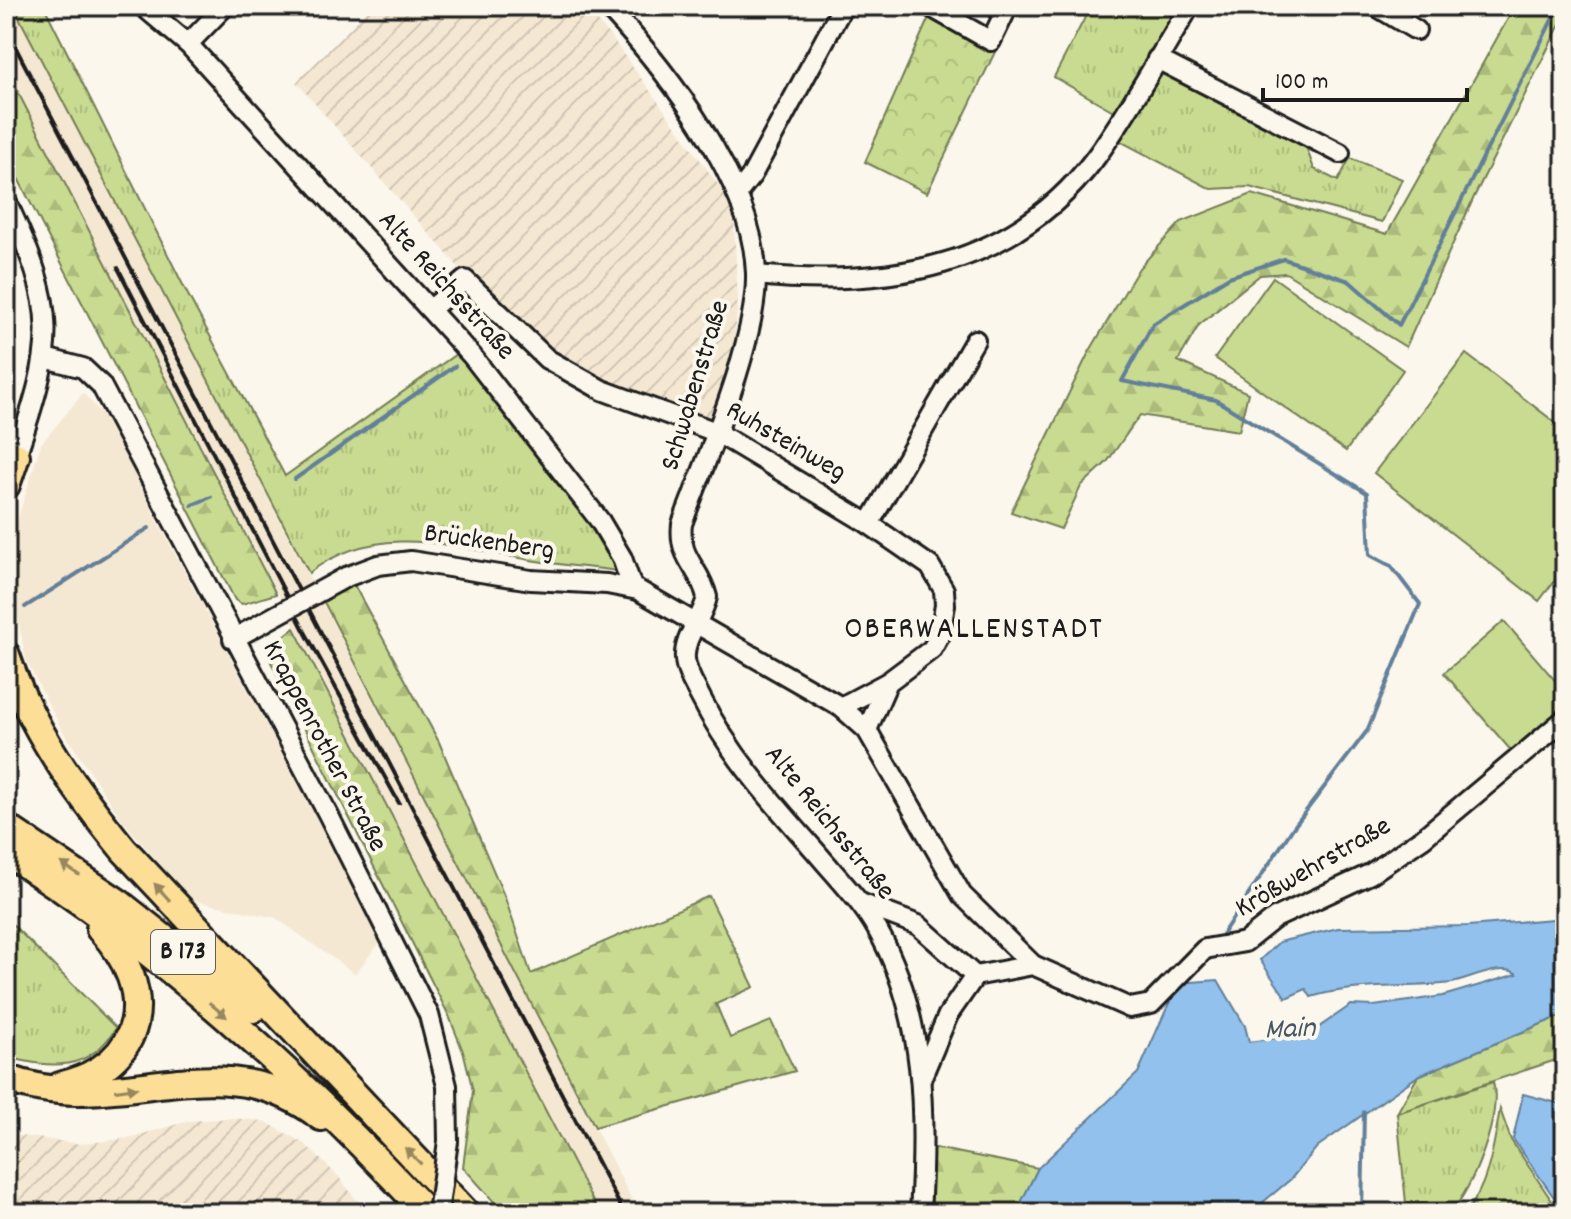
<svg xmlns="http://www.w3.org/2000/svg" width="1571" height="1219" font-family="Dekko,sans-serif">
  <style>
    .built { fill: #f5e8d3 }
    .industrial { fill: url(#industrial-furrows) }
    .grass { fill: url(#grass-tufts); stroke: #727c56; stroke-width: 2 }
    .forest { fill: url(#forest-firs); stroke: #727c56; stroke-width: 2 }
    .park { fill: url(#park-crowns); stroke: #727c56; stroke-width: 2 }
    .pitch { fill: #c9db90; stroke: #727c56; stroke-width: 2 }
    .water { fill: #91c1ec; stroke: #627f99; stroke-width: 2 }
    .lines { fill: none; stroke-linecap: round; stroke-linejoin: round }
    .stream { stroke: #627f99; stroke-width: 4 }
    .minor-casing { stroke: #1c1c1c; stroke-width: 24 }
    .highway-casing { stroke: #1c1c1c; stroke-width: 32 }
    .minor { stroke: #fbf7ec; stroke-width: 18 }
    .highway { stroke: #fcde96; stroke-width: 26 }
    .rail { stroke: #1c1c1c; stroke-width: 4 }
    .minor-bridge-casing { stroke: #1c1c1c; stroke-width: 24; stroke-linecap: butt }
    .minor-bridge { stroke: #fbf7ec; stroke-width: 18 }
    .oneway { fill: #97875f }
    .labels { text-anchor: middle; dominant-baseline: central; stroke-width: 8; stroke-linejoin: round; paint-order: stroke }
    .shield { fill: #fbf7ec; stroke: #5f5e5a; stroke-width: 2 }
    .shield-label { font-size: 26px; font-weight: bold; fill: #1c1c1c }
    .street-label { font-size: 28px; fill: #1c1c1c; stroke: #fbf7ec }
    .water-label { font-size: 30px; font-style: italic; fill: #455665; stroke: #fbf7ec }
    .quarter-label { font-size: 32px; letter-spacing: 2px; fill: #1c1c1c; stroke: #fbf7ec }
  </style>
  <defs>
    <pattern id="industrial-furrows" width="10" height="10" patternUnits="userSpaceOnUse" patternTransform="scale(2)"><rect width="10" height="10" fill="#f5e8d3"/><path d="M-1 1l2-2M0 10L10 0M9 11l2-2" fill="none" stroke="#d1c6b5"/></pattern>
    <pattern id="grass-tufts" width="24" height="20" patternUnits="userSpaceOnUse" patternTransform="scale(2)"><rect width="24" height="20" fill="#c9db90"/><path d="M3 7l-1-3M5 7V3M7 7l1-3M15 17l-1-3M17 17v-4M19 17l1-3" fill="none" stroke="#acbb7c"/></pattern>
    <pattern id="forest-firs" width="22" height="20" patternUnits="userSpaceOnUse" patternTransform="scale(2)"><rect width="22" height="20" fill="#c9db90"/><path d="M5 1l3.5 6h-7zM16 11l3.5 6h-7z" fill="#acbb7c"/></pattern>
    <pattern id="park-crowns" width="20" height="18" patternUnits="userSpaceOnUse" patternTransform="scale(2)"><rect width="20" height="18" fill="#c9db90"/><path d="M2 6a3 3 0 1 1 6 0M12 15a3 3 0 1 1 6 0" fill="none" stroke="#acbb7c"/></pattern>
  </defs>
  <rect width="100%" height="100%" fill="#fbf7ec"/>
  <filter id="ink" filterUnits="userSpaceOnUse"><feTurbulence type="fractalNoise" baseFrequency=".0125" numOctaves="2"/><feDisplacementMap in="SourceGraphic" scale="16" xChannelSelector="R" yChannelSelector="G"/><feConvolveMatrix kernelMatrix="1 2 1 2 8 2 1 2 1" color-interpolation-filters="sRGB"/></filter>
  <g filter="url(#ink)">
    <g class="built">
      <path d="M 6,6 L 13,6 L 639,1213 L 599,1213 L 6,69 Z"/>
      <path d="M 83,393 L 109,422 L 158,522 L 382,940 L 355,974 L 276,918 L 191,900 L 122,820 L 62,730 L 26,660 L 16,609 L 15,528 L 41,444 Z"/>
    </g>
    <g class="industrial">
      <path d="M 372,6 L 584,6 L 611,37 L 733,205 L 738,300 L 734,348 L 709,421 L 599,383 L 560,361 L 476,287 L 296,82 Z"/>
      <path d="M 232,1118 L 264,1121 L 305,1144 L 338,1176 L 367,1213 L 6,1213 L 6,1134 L 82,1144 L 128,1138 L 189,1121 Z"/>
    </g>
    <g class="grass">
      <path d="M 13,6 L 44,6 L 187,293 L 285,476 L 459,352 L 609,549 L 617,571 C 588,567 559,565 530,560 C 455,547 377,520 309,573 Z"/>
      <path d="M 1091,6 L 1179,6 L 1117,113 L 1054,77 Z"/>
      <path d="M 1163,68 L 1304,141 L 1314,169 L 1338,181 L 1350,158 L 1402,179 L 1382,222 L 1249,187 L 1211,189 L 1116,139 Z"/>
      <path d="M 6,918 L 116,1028 C 88,1073 52,1068 6,1057 Z"/>
      <path d="M 1493,1082 C 1502,1115 1473,1189 1450,1213 L 1407,1213 L 1397,1113 Z"/>
      <path d="M 1500,1109 L 1511,1140 L 1560,1213 L 1465,1213 C 1489,1186 1494,1143 1500,1109 Z"/>
    </g>
    <g class="forest">
      <path d="M 1515,6 L 1565,6 L 1565,14 L 1474,197 L 1406,347 L 1286,273 L 1260,275 L 1199,325 L 1178,361 L 1248,393 L 1239,431 L 1140,415 L 1107,462 L 1081,486 L 1061,529 L 1011,512 L 1088,354 L 1139,268 L 1181,222 L 1252,194 L 1387,234 Z"/>
      <path d="M 6,69 L 276,594 L 242,604 L 235,600 L 6,155 Z"/>
      <path d="M 353,583 L 439,742 L 505,898 L 531,974 L 709,896 L 754,987 L 716,1004 L 730,1038 L 771,1021 L 795,1071 L 595,1127 L 324,602 Z"/>
      <path d="M 294,628 L 599,1213 L 504,1213 L 463,1167 L 473,1091 L 464,1054 L 449,1016 L 271,662 L 274,644 Z"/>
      <path d="M 1565,1014 L 1565,1057 L 1397,1113 L 1418,1076 Z"/>
      <path d="M 930,1147 L 1038,1168 L 1016,1213 L 926,1213 Z"/>
    </g>
    <path class="park" d="M 930,15 L 996,50 L 927,193 L 865,162 Z"/>
    <g class="pitch">
      <path d="M 1273,277 L 1403,370 L 1346,451 L 1215,358 Z"/>
      <path d="M 1466,354 L 1565,430 L 1565,567 L 1539,601 L 1374,473 Z"/>
      <path d="M 1504,621 L 1565,692 L 1565,710 L 1514,754 L 1444,673 Z"/>
    </g>
    <g class="water">
      <path d="M 1565,918 L 1565,1014 L 1418,1076 L 1317,1147 L 1291,1179 L 1250,1213 L 1016,1213 L 1038,1168 L 1138,1073 L 1178,983 L 1218,980 L 1245,1026 L 1249,1042 L 1302,1034 L 1319,1027 L 1351,1005 L 1374,1006 L 1443,996 L 1517,974 C 1503,962 1469,980 1452,983 C 1405,989 1357,983 1311,997 L 1306,989 L 1286,998 L 1260,960 L 1279,942 L 1338,928 L 1468,926 Z"/>
      <path d="M 1523,1094 L 1565,1105 L 1565,1213 L 1513,1139 Z"/>
    </g>
    <g class="lines">
      <g class="stream">
        <path d="M 295,479 L 455,366"/>
        <path d="M 192,505 L 211,497"/>
        <path d="M 25,607 L 149,528"/>
        <path d="M 1221,936 L 1293,828 L 1367,731 L 1420,604 L 1391,566 L 1370,555 L 1367,493 L 1216,400 L 1122,381 L 1153,324 L 1229,277 L 1284,259 L 1349,281 L 1399,325 L 1559,6"/>
        <path d="M 1362,1213 L 1364,1112"/>
      </g>
      <defs>
        <g id="minor">
          <path d="M 143,6 L 188,44 L 472,356 L 600,521 L 622,558 L 632,587"/>
          <path d="M 607,6 C 668,72 753,181 756,273 C 758,340 706,459 682,524 C 678,559 700,567 707,597 C 703,618 683,637 685,659 C 686,673 695,686 701,698 C 730,756 774,804 817,853 C 838,878 861,901 877,929 C 926,1016 926,1117 920,1213"/>
          <path d="M 929,6 L 991,41 L 1008,6"/>
          <path d="M 1376,6 L 1416,30"/>
          <path d="M 188,44 L 225,6"/>
          <path d="M 1157,59 L 1340,153"/>
          <path d="M 737,194 L 752,175 L 843,6"/>
          <path d="M 6,201 C 59,312 55,342 16,456"/>
          <path d="M 756,275 C 886,288 1013,269 1096,157 C 1131,109 1159,56 1190,6"/>
          <path d="M 432,308 L 465,280 L 547,359 L 602,390 L 716,432 L 869,524 L 930,566 L 944,590 L 945,605 L 940,635 L 932,649 L 888,682 L 867,730"/>
          <path d="M 45,358 L 83,368 L 101,385 L 328,814 L 429,1015 L 447,1086 L 448,1141"/>
          <path d="M 869,524 L 975,340"/>
          <path d="M 346,577 L 378,565 L 411,561 L 531,580 L 607,584 L 638,590 L 841,707 L 867,730 L 962,895 L 1033,965 L 1130,1008 L 1151,1004 L 1205,949 L 1245,942 L 1275,918 L 1370,874 L 1423,838 L 1565,719"/>
          <path d="M 233,639 L 264,622"/>
          <path d="M 841,707 L 888,682"/>
          <path d="M 860,903 L 918,925 L 975,976"/>
          <path d="M 975,976 L 1033,965"/>
          <path d="M 921,1079 L 948,1015 L 975,976"/>
        </g>
        <g id="highway">
          <path d="M 6,485 L 16,456"/>
          <path d="M 6,655 C 30,728 76,791 124,850 L 466,1213"/>
          <path d="M 6,827 L 119,903 L 253,1009"/>
          <path d="M 6,852 C 164,951 301,1078 427,1213"/>
          <path d="M 6,1078 C 116,1121 219,1036 321,1117"/>
          <path d="M 60,1086 C 147,1065 158,989 100,929"/>
        </g>
      </defs>
      <use href="#minor" class="minor-casing"/>
      <use href="#highway" class="highway-casing"/>
      <use href="#minor" class="minor"/>
      <use href="#highway" class="highway"/>
      <g class="rail">
        <path d="M 6,29 L 624,1213"/>
        <path d="M 118,268 L 304,630 L 399,803"/>
      </g>
      <defs>
        <g id="minor-bridge">
          <path d="M 264,622 L 346,577"/>
          <path d="M 438,1213 L 448,1141"/>
        </g>
      </defs>
      <use href="#minor-bridge" class="minor-bridge-casing"/>
      <use href="#minor-bridge" class="minor-bridge"/>
    </g>
    <defs><path id="oneway-solid" d="M-6-.8H1V-3.2L6.5 0L1 3.2V.8H-6Z" transform="scale(2)"/></defs>
    <g class="oneway">
      <use href="#oneway-solid" transform="translate(70 869) rotate(-146)"/>
      <use href="#oneway-solid" transform="translate(162 892) rotate(-132)"/>
      <use href="#oneway-solid" transform="translate(218 1010) rotate(40)"/>
      <use href="#oneway-solid" transform="translate(126 1089) rotate(-8)"/>
      <use href="#oneway-solid" transform="translate(413 1156) rotate(-135)"/>
    </g>
  </g>
  <g class="labels">
    <rect class="shield" x="151" y="930" width="64" height="44" rx="6"/>
    <g class="shield-label">
      <text x="183" y="952">B 173</text>
    </g>
    <g class="street-label">
      <text transform="translate(445 287) rotate(48)">Alte Reichsstraße</text>
      <text transform="translate(697 386) rotate(-73)">Schwabenstraße</text>
      <text transform="translate(785 443) rotate(30)">Ruhsteinweg</text>
      <text transform="translate(489 544) rotate(8)">Brückenberg</text>
      <text transform="translate(323 747) rotate(62)">Krappenrother Straße</text>
      <text transform="translate(828 824) rotate(51)">Alte Reichsstraße</text>
      <text transform="translate(1314 869) rotate(-30)">Krößwehrstraße</text>
    </g>
    <g class="water-label">
      <text transform="translate(1290 1031) rotate(-2)">Main</text>
    </g>
    <g class="quarter-label">
      <text x="974" y="631">OBERWALLENSTADT</text>
    </g>
  </g>
  <rect width="1571" height="1219" fill="none" stroke="#fbf7ec" stroke-width="32"/>
  <rect x="16" y="16" width="1539" height="1187" fill="none" stroke="#1c1c1c" stroke-width="3" filter="url(#ink)"/>
  <path d="M1263 88v12h204v-12" fill="none" stroke="#1c1c1c" stroke-width="4"/>
  <text x="1275" y="88" font-size="24" fill="#1c1c1c" stroke="#fbf7ec" stroke-width="6" paint-order="stroke">100 m</text>
</svg>
